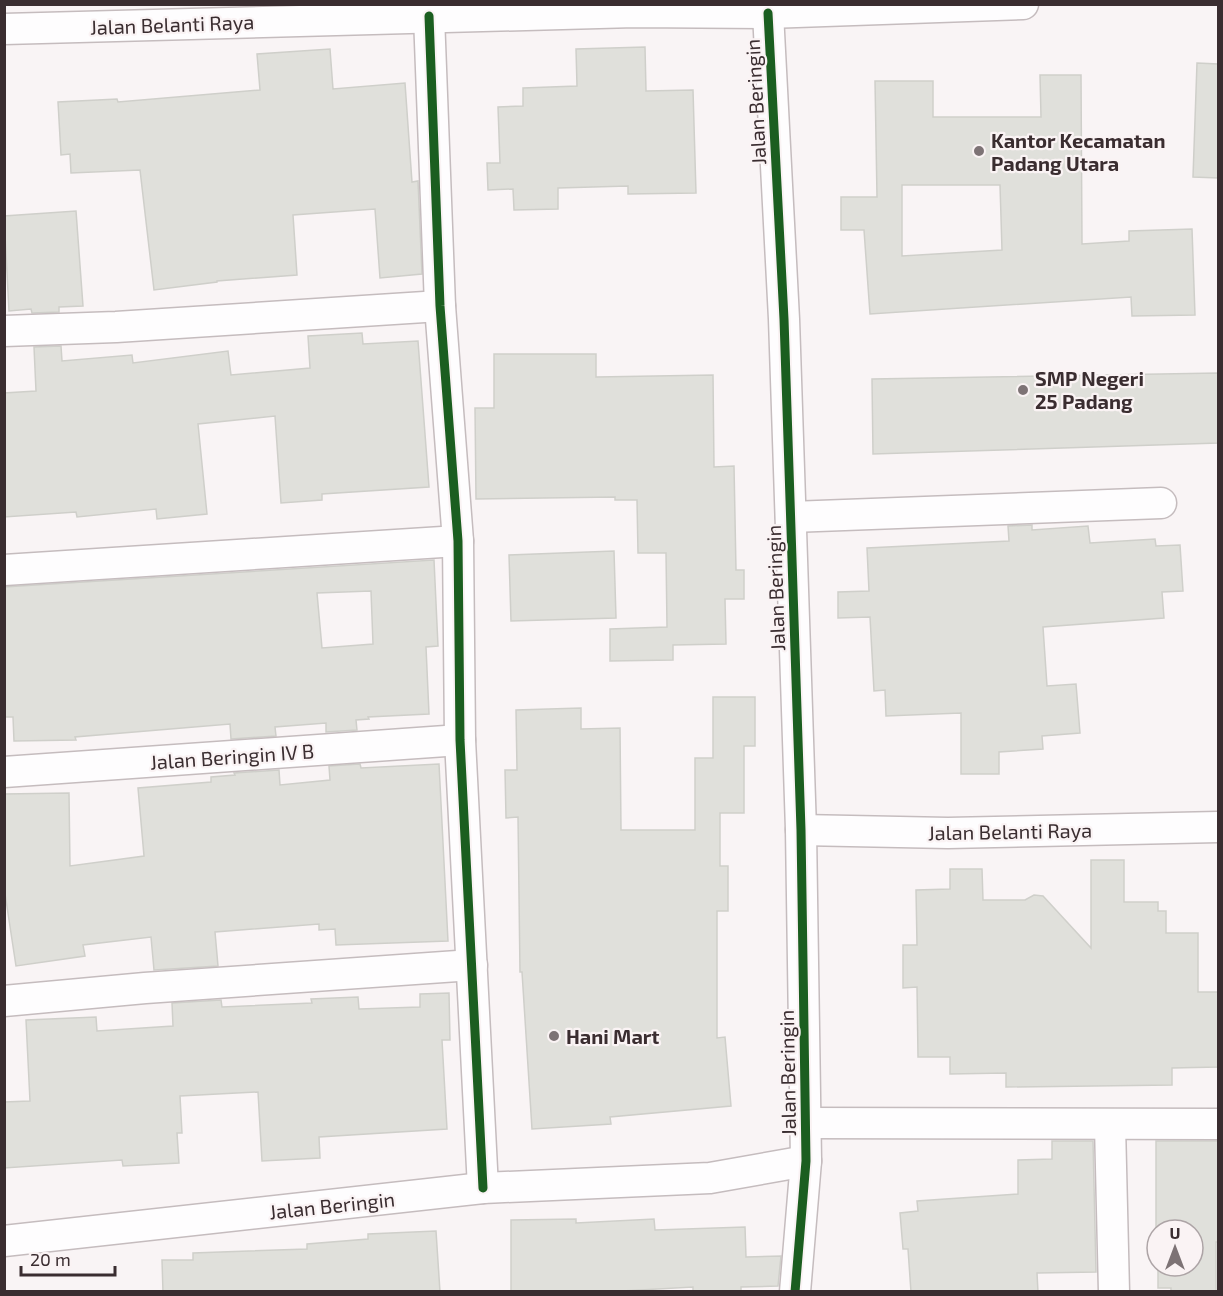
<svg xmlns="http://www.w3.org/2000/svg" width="1223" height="1296" font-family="'Exo 2',sans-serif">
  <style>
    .building { fill: #e0e0db; stroke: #cfcfca; stroke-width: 1.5; fill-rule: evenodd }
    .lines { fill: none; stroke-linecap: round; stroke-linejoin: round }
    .street-casing { stroke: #c5bcbe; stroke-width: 33 }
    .street { stroke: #fefdfe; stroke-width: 30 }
    .cycleway-casing { stroke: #faf3f4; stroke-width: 13 }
    .cycleway { stroke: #1b5e20; stroke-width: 9 }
    .poi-dot { fill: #7d7375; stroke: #faf3f4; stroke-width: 2 }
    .labels { text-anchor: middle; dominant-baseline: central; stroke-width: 4.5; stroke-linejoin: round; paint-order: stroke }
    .street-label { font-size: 20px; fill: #3a2d30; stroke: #faf3f4 }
    .poi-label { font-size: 20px; font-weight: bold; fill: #3a2d30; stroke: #faf3f4; text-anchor: start }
  </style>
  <rect width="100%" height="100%" fill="#f9f4f5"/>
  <g class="building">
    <path d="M 645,47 L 646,91 L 693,90 L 696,193 L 628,194 L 628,186 L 558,188 L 558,209 L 514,210 L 513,189 L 488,190 L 487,163 L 500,163 L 498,107 L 523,106 L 523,88 L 577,86 L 576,49 Z"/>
    <path d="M 330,49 L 333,89 L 405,83 L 412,182 L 418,181 L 422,274 L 380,278 L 375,209 L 293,215 L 297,275 L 217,281 L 217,282 L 154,290 L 140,170 L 71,173 L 70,154 L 61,155 L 58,102 L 117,99 L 118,102 L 260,90 L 257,54 Z"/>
    <path d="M 1197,63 L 1218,64 L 1218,178 L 1193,177 Z"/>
    <path d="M 1040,75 L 1081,75 L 1082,244 L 1129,241 L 1129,231 L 1192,229 L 1195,315 L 1132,316 L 1131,297 L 870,314 L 864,230 L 841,230 L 841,197 L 877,197 L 875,81 L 933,81 L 933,117 L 1041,117 ZM 902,185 L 1000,185 L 1002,250 L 902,256 Z"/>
    <path d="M 76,211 L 83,306 L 59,307 L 59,312 L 32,313 L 31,309 L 9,311 L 4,216 Z"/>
    <path d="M 362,333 L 363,344 L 418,341 L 429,487 L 322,494 L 322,500 L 281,503 L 275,416 L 198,424 L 207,514 L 157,519 L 156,509 L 77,517 L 76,512 L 4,517 L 4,393 L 36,391 L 34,347 L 61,346 L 62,361 L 132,355 L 133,363 L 228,351 L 231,375 L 310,368 L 308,336 Z"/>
    <path d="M 494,354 L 596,354 L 596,377 L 713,375 L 714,467 L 734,466 L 736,570 L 744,570 L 744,599 L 725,599 L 726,644 L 673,645 L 673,660 L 610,661 L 610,629 L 667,627 L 666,553 L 638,553 L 637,500 L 615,500 L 615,497 L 476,499 L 475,408 L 494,408 Z"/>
    <path d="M 1218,373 L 1218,443 L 873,454 L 872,379 Z"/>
    <path d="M 1032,525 L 1032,530 L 1088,526 L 1090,543 L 1155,539 L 1156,546 L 1180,545 L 1183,591 L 1162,592 L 1164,618 L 1043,627 L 1047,686 L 1076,684 L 1080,733 L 1042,736 L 1043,749 L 999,752 L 999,774 L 961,774 L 961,713 L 886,716 L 885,690 L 874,691 L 870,617 L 838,618 L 838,592 L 869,591 L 867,548 L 1009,541 L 1008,526 Z"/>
    <path d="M 614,551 L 616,618 L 511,621 L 509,555 Z"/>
    <path d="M 434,560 L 438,646 L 426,647 L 429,714 L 368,717 L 369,719 L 356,720 L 357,730 L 326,732 L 326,723 L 275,727 L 276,736 L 231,739 L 230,724 L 75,737 L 76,740 L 14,741 L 13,717 L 5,717 L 4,587 ZM 371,591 L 373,644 L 322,648 L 317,593 Z"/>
    <path d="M 713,697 L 755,697 L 755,746 L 744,746 L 744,813 L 720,813 L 720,866 L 728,866 L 728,911 L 717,911 L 717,1038 L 725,1037 L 731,1106 L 610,1117 L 611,1124 L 532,1129 L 522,972 L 520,972 L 518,817 L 506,818 L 505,770 L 517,770 L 516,710 L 581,708 L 581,729 L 620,728 L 621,830 L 695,830 L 695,758 L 713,758 Z"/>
    <path d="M 360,764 L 361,768 L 439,764 L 448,941 L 336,945 L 335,929 L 319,930 L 319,924 L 215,932 L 218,966 L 154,970 L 151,937 L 83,945 L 85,956 L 16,966 L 4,887 L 4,794 L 69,793 L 70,866 L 144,856 L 138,788 L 211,782 L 211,777 L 235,775 L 234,773 L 279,770 L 280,785 L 330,780 L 329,766 Z"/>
    <path d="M 1091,860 L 1124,860 L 1124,902 L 1158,902 L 1158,911 L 1166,911 L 1166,933 L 1198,933 L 1198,992 L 1218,992 L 1218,1067 L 1172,1068 L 1172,1085 L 1006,1087 L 1006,1073 L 950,1074 L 950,1057 L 918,1057 L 917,987 L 903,988 L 903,945 L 917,945 L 916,890 L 950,889 L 950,869 L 982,869 L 983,900 L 1025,900 L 1034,895 L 1043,896 L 1091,948 Z"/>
    <path d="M 449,993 L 450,1040 L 442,1040 L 447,1129 L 319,1137 L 320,1158 L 262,1161 L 258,1092 L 180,1096 L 182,1133 L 177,1133 L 179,1163 L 123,1166 L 122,1160 L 4,1168 L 4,1102 L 30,1101 L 26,1020 L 96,1017 L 97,1031 L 173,1026 L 172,1003 L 221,1000 L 222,1007 L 312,1003 L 311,999 L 358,997 L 359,1009 L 420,1007 L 420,994 Z"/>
    <path d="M 1052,1141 L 1093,1141 L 1096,1272 L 1037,1273 L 1038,1292 L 911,1292 L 908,1249 L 903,1249 L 900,1213 L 918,1211 L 917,1201 L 1018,1194 L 1018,1160 L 1052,1159 Z"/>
    <path d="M 1156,1141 L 1218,1141 L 1218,1242 L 1216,1242 L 1216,1292 L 1171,1292 L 1171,1288 L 1158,1288 L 1158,1266 L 1193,1266 L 1193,1230 L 1157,1230 L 1156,1242 Z"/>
    <path d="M 576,1219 L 576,1223 L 654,1219 L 655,1230 L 745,1227 L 746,1257 L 781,1256 L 778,1286 L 741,1287 L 741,1292 L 693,1292 L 693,1287 L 604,1292 L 511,1292 L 511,1220 Z"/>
    <path d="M 436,1231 L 440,1292 L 163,1292 L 162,1260 L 193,1260 L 193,1253 L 307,1249 L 307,1244 L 368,1239 L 368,1234 Z"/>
  </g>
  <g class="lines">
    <defs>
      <g id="street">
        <path d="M 768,13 L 784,319 L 801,830 L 806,1161 L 795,1292"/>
        <path d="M 429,16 L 440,306 L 458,541 L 460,740 L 483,1188"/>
        <path d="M 4,29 L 635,12 L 768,13 L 1023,4"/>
        <path d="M 4,331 L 116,327 L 440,306"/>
        <path d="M 791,517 L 1161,503"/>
        <path d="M 4,570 L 458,541"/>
        <path d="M 4,772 L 460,740"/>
        <path d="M 801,830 L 948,833 L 1218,827"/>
        <path d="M 4,1001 L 145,988 L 472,965"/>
        <path d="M 805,1123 L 1218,1124"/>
        <path d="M 1110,1125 L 1114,1292"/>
        <path d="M 4,1241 L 483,1188 L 710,1178 L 806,1161"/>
      </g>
    </defs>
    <use href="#street" class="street-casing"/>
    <use href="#street" class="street"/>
    <defs>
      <g id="cycleway">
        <path d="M 768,13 L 784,319 L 801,830 L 806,1161 L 795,1292"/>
        <path d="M 429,16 L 440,306 L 458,541 L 460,740 L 483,1188"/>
      </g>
    </defs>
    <use href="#cycleway" class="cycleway-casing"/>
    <use href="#cycleway" class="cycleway"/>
  </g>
  <g class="poi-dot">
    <circle cx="979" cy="151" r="6"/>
    <circle cx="1023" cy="390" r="6"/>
    <circle cx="554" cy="1036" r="6"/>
  </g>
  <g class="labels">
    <g class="street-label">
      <text transform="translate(172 24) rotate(-2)">Jalan Belanti Raya</text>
      <text transform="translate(755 102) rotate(-93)">Jalan Beringin</text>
      <text transform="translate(775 588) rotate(-92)">Jalan Beringin</text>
      <text transform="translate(232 756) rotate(-4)">Jalan Beringin IV B</text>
      <text transform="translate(1010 831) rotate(-1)">Jalan Belanti Raya</text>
      <text transform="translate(787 1073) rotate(-91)">Jalan Beringin</text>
      <text transform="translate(332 1205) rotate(-6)">Jalan Beringin</text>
    </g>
    <g class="poi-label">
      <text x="991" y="140">Kantor Kecamatan<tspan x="991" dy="23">Padang Utara</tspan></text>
      <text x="1035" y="378">SMP Negeri<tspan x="1035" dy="23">25 Padang</tspan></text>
      <text x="566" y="1036">Hani Mart</text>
    </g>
  </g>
  <rect width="1223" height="1296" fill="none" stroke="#3a2d30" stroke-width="12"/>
  <g transform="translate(1175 1248)"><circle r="28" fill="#faf3f4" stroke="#ada4a6" stroke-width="1.5"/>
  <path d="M0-4.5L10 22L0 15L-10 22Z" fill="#7d7375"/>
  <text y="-9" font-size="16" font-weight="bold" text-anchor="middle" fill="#3a2d30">U</text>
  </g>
  <path d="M21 1266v9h94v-9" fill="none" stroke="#3a2d30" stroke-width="3"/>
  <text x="30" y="1266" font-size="18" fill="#3a2d30" stroke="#faf3f4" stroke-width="4.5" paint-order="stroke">20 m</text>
</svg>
